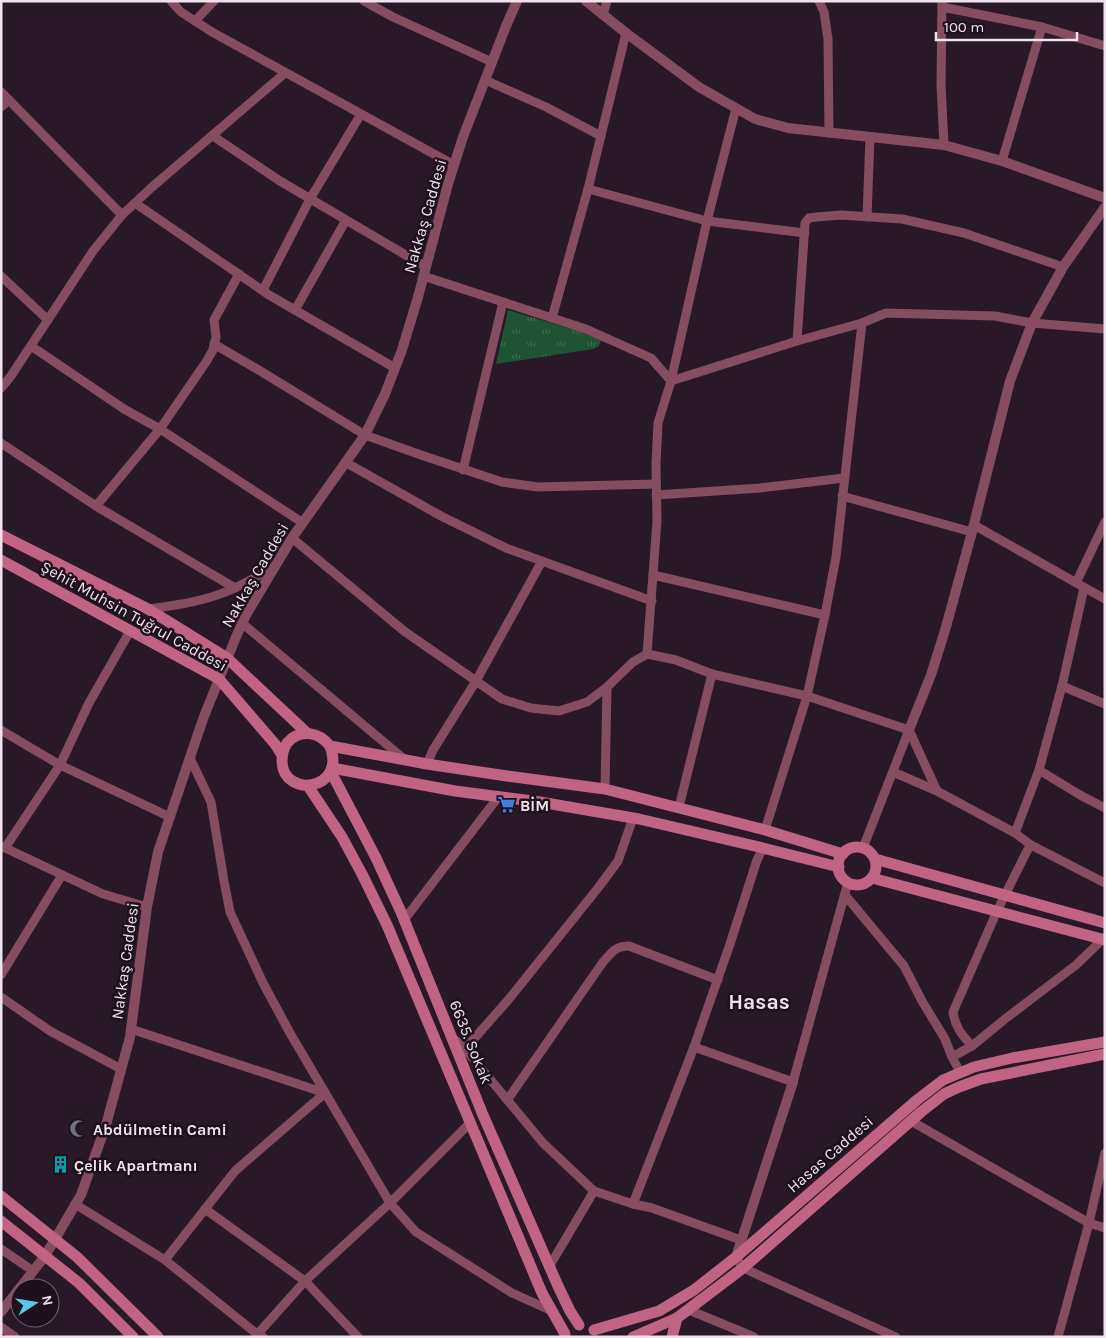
<svg xmlns="http://www.w3.org/2000/svg" width="1106" height="1338" font-family="Karla,sans-serif">
  <style>
    .grass { fill: url(#grass-tufts) }
    .lines { fill: none; stroke-linecap: round; stroke-linejoin: round }
    .minor { stroke: #864c5f; stroke-width: 9 }
    .tertiary { stroke: #864c5f; stroke-width: 10 }
    .secondary { stroke: #c16483; stroke-width: 11 }
    .labels { text-anchor: middle; dominant-baseline: central; stroke-width: 5; stroke-linejoin: round; paint-order: stroke }
    .street-label { font-size: 16px; fill: #eee2ec; stroke: #1f101e }
    .poi-label { font-size: 16px; font-weight: bold; fill: #eee2ec; stroke: #1f101e; text-anchor: start }
    .district-label { font-size: 21px; font-weight: bold; fill: #eee2ec; stroke: #1f101e }
  </style>
  <defs>
    <pattern id="grass-tufts" width="24" height="20" patternUnits="userSpaceOnUse" patternTransform="scale(1.25)"><rect width="24" height="20" fill="#1e5334"/><path d="M3 7l-1-3M5 7V3M7 7l1-3M15 17l-1-3M17 17v-4M19 17l1-3" fill="none" stroke="#3f6b52"/></pattern>
  </defs>
  <rect width="100%" height="100%" fill="#291928"/>
  <path class="grass" d="M 508,310 L 598,337 L 601,341 L 599,346 L 593,349 L 496,364 Z"/>
  <g class="lines">
    <g class="minor">
      <path d="M 171,1 L 181,12 L 212,32 L 454,165"/>
      <path d="M 364,1 L 393,17 L 492,62"/>
      <path d="M 819,1 L 824,12 L 828,39 L 829,133"/>
      <path d="M 942,1 L 941,85 L 944,145"/>
      <path d="M 942,7 L 1042,27 L 1105,46"/>
      <path d="M 603,15 L 607,1"/>
      <path d="M 195,21 L 214,1"/>
      <path d="M 485,80 L 546,107 L 601,136"/>
      <path d="M 1,92 L 122,215"/>
      <path d="M 1,107 L 9,100"/>
      <path d="M 213,136 L 280,181 L 426,267"/>
      <path d="M 1002,161 L 1042,27"/>
      <path d="M 588,189 L 707,221 L 805,233"/>
      <path d="M 135,203 L 269,295 L 395,368"/>
      <path d="M 867,217 L 870,137"/>
      <path d="M 1,276 L 48,320"/>
      <path d="M 423,276 L 586,329 L 651,358 L 671,381 L 797,341 L 862,323 L 886,313 L 995,316 L 1032,323 L 1105,329"/>
      <path d="M 263,290 L 310,199 L 361,114"/>
      <path d="M 295,310 L 346,220"/>
      <path d="M 552,318 L 588,189 L 626,33"/>
      <path d="M 797,341 L 805,223 L 809,218 L 816,217 L 841,215 L 902,219 L 964,233 L 1063,267"/>
      <path d="M 214,344 L 262,372 L 365,435 L 421,455 L 502,482 L 538,487 L 656,484"/>
      <path d="M 31,346 L 124,409 L 160,429 L 303,523"/>
      <path d="M 1,388 L 11,376 L 93,251 L 122,215 L 151,188 L 285,73"/>
      <path d="M 1,443 L 96,506 L 235,588"/>
      <path d="M 345,462 L 441,516 L 506,548 L 652,601"/>
      <path d="M 463,470 L 503,302"/>
      <path d="M 656,495 L 760,488 L 844,478"/>
      <path d="M 842,496 L 972,532"/>
      <path d="M 96,506 L 160,429 L 206,362 L 213,350 L 216,337 L 214,320 L 239,274"/>
      <path d="M 974,525 L 1105,599"/>
      <path d="M 292,538 L 404,631 L 502,699 L 531,708 L 559,711 L 587,702 L 607,687 L 633,662 L 647,654 L 676,660 L 712,674 L 807,696 L 909,730 L 937,791"/>
      <path d="M 653,575 L 825,615"/>
      <path d="M 1076,583 L 1105,522"/>
      <path d="M 148,609 C 178,605 207,601 235,588 C 249,581 263,573 276,565"/>
      <path d="M 242,623 L 404,759"/>
      <path d="M 647,654 L 657,521 L 656,464 L 658,423 L 671,381 L 707,221 L 736,108"/>
      <path d="M 1062,686 L 1105,704"/>
      <path d="M 1,730 L 60,765 L 170,817"/>
      <path d="M 190,758 L 211,802 L 224,881 L 230,912 L 263,983 L 290,1033 L 390,1203 L 416,1232 L 512,1293 L 552,1311"/>
      <path d="M 427,764 L 433,750 L 476,681 L 542,561"/>
      <path d="M 1039,770 L 1080,795 L 1105,808"/>
      <path d="M 893,772 L 937,791 L 1015,833 L 1031,845 L 1105,883"/>
      <path d="M 605,789 L 607,687"/>
      <path d="M 679,807 L 712,674"/>
      <path d="M 765,830 L 807,696 L 825,615 L 836,557 L 862,323"/>
      <path d="M 1015,833 L 1039,770 L 1062,686 L 1084,588"/>
      <path d="M 1,846 L 103,894 L 147,907"/>
      <path d="M 5,848 L 60,765 L 89,703 L 130,631"/>
      <path d="M 863,848 L 909,730"/>
      <path d="M 845,895 L 904,966 L 922,1001 L 945,1039 L 952,1057 L 960,1072"/>
      <path d="M 404,920 L 499,796"/>
      <path d="M 1,975 L 62,875"/>
      <path d="M 1,997 L 50,1031 L 121,1069"/>
      <path d="M 131,1029 L 325,1093"/>
      <path d="M 452,1037 L 465,1049 L 543,1143 L 594,1191 L 633,1204 L 652,1208 L 741,1240"/>
      <path d="M 972,1046 C 962,1035 955,1027 953,1012 L 997,911 L 1027,851 L 1031,845"/>
      <path d="M 694,1047 L 793,1082 L 848,882"/>
      <path d="M 465,1049 L 509,999 L 598,888 L 618,861 L 633,818"/>
      <path d="M 952,1057 L 972,1046 L 1005,1019 L 1076,965 L 1105,937"/>
      <path d="M 508,1099 L 603,962 C 612,952 615,946 629,946 L 718,980"/>
      <path d="M 911,1121 L 1089,1223 L 1105,1228"/>
      <path d="M 75,1204 L 165,1260 L 257,1334 L 263,1337"/>
      <path d="M 633,1204 L 694,1047 L 730,944 L 757,860 L 763,848"/>
      <path d="M 205,1209 L 305,1281 L 358,1337"/>
      <path d="M 1,1249 L 33,1271"/>
      <path d="M 736,1257 L 743,1268 L 896,1337"/>
      <path d="M 165,1260 L 235,1171 L 325,1093"/>
      <path d="M 549,1267 L 594,1191"/>
      <path d="M 689,1310 L 754,1337"/>
      <path d="M 1,1327 L 15,1337"/>
      <path d="M 255,1337 L 305,1281 L 390,1203 L 470,1123"/>
      <path d="M 1058,1337 L 1089,1223 L 1105,1153"/>
    </g>
    <g class="tertiary">
      <path d="M 586,1 L 626,33 L 699,87 L 755,119 L 788,128 L 944,145 L 1002,161 L 1105,198"/>
      <path d="M 909,730 L 931,675 L 946,627 L 972,532 L 1010,381 L 1032,323 L 1063,267 L 1105,207"/>
      <path d="M 736,1257 L 793,1082"/>
      <path d="M 1,1312 L 45,1256 L 81,1195 L 106,1125 L 130,1037 L 147,907 L 158,852 L 203,719 L 236,637 L 246,615 L 292,538 L 365,435 L 385,394 L 402,350 L 418,297 L 448,184 L 463,137 L 506,26 L 517,1"/>
    </g>
    <g class="secondary">
      <path d="M 1,535 L 148,609 L 227,658 L 307,733"/>
      <path d="M 1,560 L 219,679 L 275,744 L 282,755"/>
      <path d="M 330,746 C 347,790 284,799 282,762 C 282,755 283,749 287,743 C 300,728 319,732 330,746 L 427,764 L 507,776 L 605,789 L 765,830 L 843,854"/>
      <path d="M 332,768 L 455,791 L 540,802 L 639,819 L 763,848 L 839,867"/>
      <path d="M 331,772 L 376,858 L 401,912 L 483,1115 L 558,1286 L 570,1311 L 579,1325"/>
      <path d="M 308,786 L 342,837 L 362,874 L 387,925 L 542,1293 L 565,1334"/>
      <circle cx="857" cy="866" r="19"/>
      <path d="M 875,859 L 1105,923"/>
      <path d="M 872,878 L 1105,940"/>
      <path d="M 1,1196 L 77,1257 L 158,1337"/>
      <path d="M 1,1221 L 79,1283 L 133,1337"/>
      <path d="M 594,1330 L 659,1311 L 694,1290 L 736,1257 L 917,1100 L 943,1080 L 974,1067 L 1012,1058 L 1105,1042"/>
      <path d="M 633,1337 L 677,1318 L 743,1268 L 921,1112 L 944,1094 L 959,1087 L 981,1079 L 1105,1054"/>
      <path d="M 672,1337 L 677,1318"/>
    </g>
  </g>
  <defs>
    <symbol id="supermarket-bare" viewBox="-9 -9 18 18"><path d="M-6-5.5h2.5l.6 2H6L4.5 2H-2.5L-4.4-4H-6ZM-1.5 3.2a1.3 1.3 0 1 0 .1 0ZM3 3.2a1.3 1.3 0 1 0 .1 0Z" fill="#3f7fe0" stroke="#1f101e" stroke-width="2.5" paint-order="stroke"/></symbol>
    <symbol id="mosque-bare" viewBox="-9 -9 18 18"><path d="M3.5-4.9A6 6 0 1 0 3.5 4.9A5 5 0 1 1 3.5-4.9Z" fill="#6b7280" stroke="#1f101e" stroke-width="2.5" paint-order="stroke"/></symbol>
    <symbol id="building-bare" viewBox="-9 -9 18 18"><path d="M-4-6H4V6H1V3H-1V6H-4ZM-2.5-4.3h1.7v1.8h-1.7ZM.8-4.3h1.7v1.8H.8ZM-2.5-1h1.7V.8h-1.7ZM.8-1h1.7V.8H.8Z" fill="#0f9aa8" stroke="#1f101e" stroke-width="2.5" paint-order="stroke"/></symbol>
  </defs>
  <g fill-rule="evenodd">
    <use href="#supermarket-bare" x="494" y="792" width="25" height="25"/>
    <use href="#mosque-bare" x="66" y="1116" width="25" height="25"/>
    <use href="#building-bare" x="48" y="1152" width="25" height="25"/>
  </g>
  <g class="labels">
    <g class="street-label">
      <text transform="translate(425 216) rotate(-74)">Nakkaş Caddesi</text>
      <text transform="translate(255 575) rotate(-60)">Nakkaş Caddesi</text>
      <text transform="translate(134 616) rotate(29)">Şehit Muhsin Tuğrul Caddesi</text>
      <text transform="translate(125 961) rotate(-82)">Nakkaş Caddesi</text>
      <text transform="translate(471 1042) rotate(68)">6635. Sokak</text>
      <text transform="translate(830 1154) rotate(-41)">Hasas Caddesi</text>
    </g>
    <g class="poi-label">
      <text x="520" y="805">BİM</text>
      <text x="93" y="1129">Abdülmetin Cami</text>
      <text x="74" y="1165">Çelik Apartmanı</text>
    </g>
    <g class="district-label">
      <text x="759" y="1002">Hasas</text>
    </g>
  </g>
  <rect width="1106" height="1338" fill="none" stroke="#eee2ec" stroke-width="5"/>
  <g transform="translate(35 1303) rotate(78)"><circle r="24" fill="#1f101e" stroke="#726470"/>
  <path d="M0-4L9 19L0 12L-9 19Z" fill="#59c8e4"/>
  <text y="-8" font-size="14" font-weight="bold" text-anchor="middle" fill="#eee2ec">N</text>
  </g>
  <path d="M936 32v8h141v-8" fill="none" stroke="#eee2ec" stroke-width="2.5"/>
  <text x="944" y="32" font-size="15" fill="#eee2ec" stroke="#1f101e" stroke-width="4" paint-order="stroke">100 m</text>
</svg>
